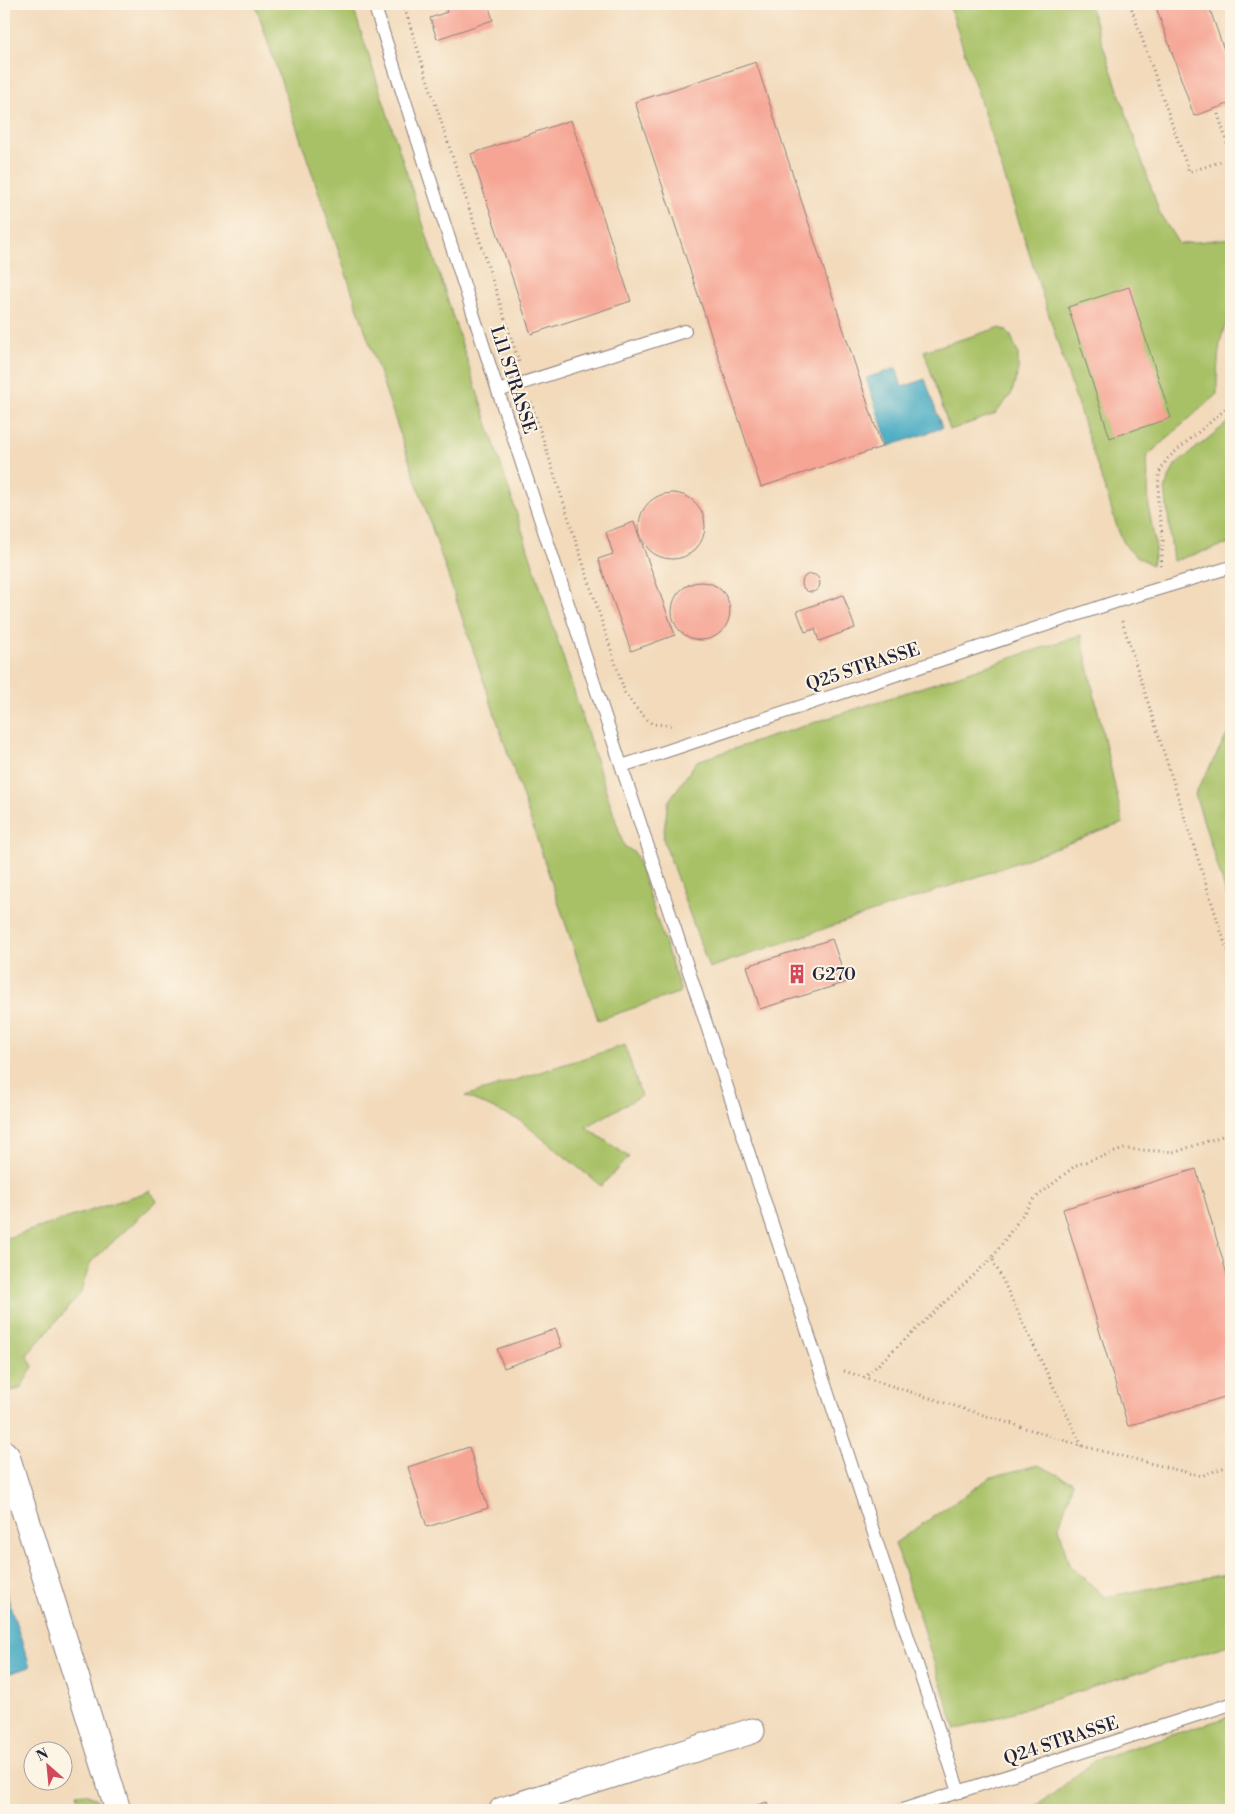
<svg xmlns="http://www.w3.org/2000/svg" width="1235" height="1814" font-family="'Libre Bodoni',serif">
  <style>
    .green { fill: #a8c166; stroke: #657250 }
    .water { fill: #43a9c3; stroke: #32667f }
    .building { fill: #f6a594 }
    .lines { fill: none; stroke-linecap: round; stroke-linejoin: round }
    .lane-casing { stroke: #8a7e7b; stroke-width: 14 }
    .street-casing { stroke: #8a7e7b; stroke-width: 27 }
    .path { stroke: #8a7e7b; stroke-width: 3; stroke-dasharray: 1 4; stroke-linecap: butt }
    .lane { stroke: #fff; stroke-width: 12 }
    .street { stroke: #fff; stroke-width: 25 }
    .labels { text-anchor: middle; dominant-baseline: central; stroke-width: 4; stroke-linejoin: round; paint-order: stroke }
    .street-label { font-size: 18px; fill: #22223b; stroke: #fcf5e5 }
    .poi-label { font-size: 18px; fill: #22223b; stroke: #fcf5e5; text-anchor: start }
  </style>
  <rect width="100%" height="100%" fill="#fcf5e5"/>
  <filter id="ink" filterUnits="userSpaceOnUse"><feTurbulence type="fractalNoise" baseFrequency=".02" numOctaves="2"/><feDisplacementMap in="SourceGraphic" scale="10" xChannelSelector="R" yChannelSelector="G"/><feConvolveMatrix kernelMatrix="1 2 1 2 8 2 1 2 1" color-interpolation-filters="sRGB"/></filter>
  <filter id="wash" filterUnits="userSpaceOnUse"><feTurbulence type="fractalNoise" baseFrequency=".0096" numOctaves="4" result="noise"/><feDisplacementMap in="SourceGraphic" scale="20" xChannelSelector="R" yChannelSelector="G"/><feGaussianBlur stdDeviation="1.12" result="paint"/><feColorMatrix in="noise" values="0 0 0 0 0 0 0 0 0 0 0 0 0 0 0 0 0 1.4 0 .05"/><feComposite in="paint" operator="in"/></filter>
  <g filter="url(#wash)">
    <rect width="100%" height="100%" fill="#f2dabb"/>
    <g class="green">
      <path d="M 255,4 L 352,4 L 624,846 L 635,853 L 681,992 L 598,1020 Z"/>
      <path d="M 949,4 L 1089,4 L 1160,214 L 1179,244 L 1231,238 L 1231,316 C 1217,331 1217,374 1217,394 L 1147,456 L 1149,510 L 1156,548 L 1152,565 C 1128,552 1125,549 1116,524 Z"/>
      <path d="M 998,328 L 1006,330 L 1011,336 L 1018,353 L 1018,372 L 1011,395 L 995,414 L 950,430 L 924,351 Z"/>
      <path d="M 1231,420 L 1231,543 L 1173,561 L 1165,487 L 1175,465 Z"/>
      <path d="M 1081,635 L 1123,823 L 991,872 L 709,968 L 663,839 L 668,802 L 697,761 Z"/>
      <path d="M 1231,728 L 1231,909 L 1195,794 Z"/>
      <path d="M 625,1045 L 641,1096 L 586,1127 L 629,1157 L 601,1186 L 521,1121 L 465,1096 Z"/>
      <path d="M 150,1191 L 157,1201 L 91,1262 L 80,1294 L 27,1355 L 33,1367 L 20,1389 L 4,1392 L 4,1239 Z"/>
      <path d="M 1038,1465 L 1073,1482 L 1059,1527 L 1069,1565 L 1105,1597 L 1231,1573 L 1231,1644 L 956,1730 L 895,1543 L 991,1477 Z"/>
      <path d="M 1231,1717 L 1231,1810 L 1031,1810 L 1053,1794 L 1097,1759 L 1225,1718 Z"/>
      <path d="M 85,1793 C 95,1796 100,1800 104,1810 L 82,1810 L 77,1794 Z"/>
    </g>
    <g class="water">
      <path d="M 896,368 L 902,387 L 925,379 L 942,428 L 889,446 L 866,378 Z"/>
      <path d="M 4,1586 L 30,1667 L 4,1675 Z"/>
    </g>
    <g id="blocks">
      <g class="building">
        <path d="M 444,4 L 488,4 L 493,20 L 437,39 L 430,18 L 447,12 Z"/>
        <path d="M 1155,4 L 1208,4 L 1231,70 L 1231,103 L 1194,116 Z"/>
        <path d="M 756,62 L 882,447 L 761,487 L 635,102 Z"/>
        <path d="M 571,120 L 631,301 L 531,334 L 471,154 Z"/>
        <path d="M 1129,287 L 1171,418 L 1110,438 L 1068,307 Z"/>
        <circle cx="672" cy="526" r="33"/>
        <path d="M 634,522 L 675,635 L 631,651 L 598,559 L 613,554 L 606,532 Z"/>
        <circle cx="811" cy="583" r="9"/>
        <circle cx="701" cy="611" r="29"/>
        <path d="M 843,595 L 855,628 L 819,641 L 815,629 L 805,632 L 797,611 Z"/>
        <path d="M 832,939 L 847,982 L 760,1009 L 747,966 Z"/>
        <path d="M 1196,1169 L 1231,1288 L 1231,1395 L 1128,1426 L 1063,1209 Z"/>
        <path d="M 556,1329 L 562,1347 L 504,1368 L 497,1349 Z"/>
        <path d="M 469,1447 L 488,1508 L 427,1527 L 408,1467 Z"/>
        <path d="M 767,1802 L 769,1810 L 741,1810 Z"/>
      </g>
    </g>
  </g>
  <g filter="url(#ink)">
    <use href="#blocks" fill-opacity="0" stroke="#8a7e7b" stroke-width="1"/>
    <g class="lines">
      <defs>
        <g id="lane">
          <path d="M 374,4 L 498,391 L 959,1792"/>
          <path d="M 498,391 L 685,331"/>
          <path d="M 622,766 L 1115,602 L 1231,567"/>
          <path d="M 902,1810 L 1231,1704"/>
        </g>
        <g id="street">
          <path d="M 4,1453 L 7,1456 L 118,1810"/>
          <path d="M 502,1810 L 752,1731"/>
        </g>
      </defs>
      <use href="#lane" class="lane-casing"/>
      <use href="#street" class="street-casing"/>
      <g class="path">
        <path d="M 403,4 L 519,362"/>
        <path d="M 1130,4 L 1189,172 L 1231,158"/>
        <path d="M 1218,114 L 1231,155"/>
        <path d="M 531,402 L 625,693 L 634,706 L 652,724 L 671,725"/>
        <path d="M 1161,566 L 1163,541 L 1158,506 L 1159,473 L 1167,459 L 1229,406 L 1231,398"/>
        <path d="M 1122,621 L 1226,947 L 1231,953"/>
        <path d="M 844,1371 L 1082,1446 L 1201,1476 L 1231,1465"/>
        <path d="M 864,1378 L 992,1258"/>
        <path d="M 1082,1446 L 992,1258 L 1033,1200 L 1076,1165 L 1124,1149 L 1176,1152 L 1231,1133"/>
      </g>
      <use href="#lane" class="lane"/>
      <use href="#street" class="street"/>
    </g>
  </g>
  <defs>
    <symbol id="building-bare" viewBox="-9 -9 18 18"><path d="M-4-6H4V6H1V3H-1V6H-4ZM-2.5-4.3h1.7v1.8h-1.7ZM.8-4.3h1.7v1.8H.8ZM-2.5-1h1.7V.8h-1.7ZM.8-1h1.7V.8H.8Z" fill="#d1495b" stroke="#fcf5e5" stroke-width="2.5" paint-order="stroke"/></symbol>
  </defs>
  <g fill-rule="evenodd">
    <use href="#building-bare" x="783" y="960" width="28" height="28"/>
  </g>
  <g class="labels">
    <g class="street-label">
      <text transform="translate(513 380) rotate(72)">L11 STRASSE</text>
      <text transform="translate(863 667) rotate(-18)">Q25 STRASSE</text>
      <text transform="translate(1061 1741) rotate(-18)">Q24 STRASSE</text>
    </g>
    <g class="poi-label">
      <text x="812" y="974">G270</text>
    </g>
  </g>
  <rect width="1235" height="1814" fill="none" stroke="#fcf5e5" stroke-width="20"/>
  <g transform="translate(48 1766) rotate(333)"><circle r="24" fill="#fcf5e5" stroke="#a5a1a1"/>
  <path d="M0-4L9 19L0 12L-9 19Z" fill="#d1495b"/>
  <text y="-8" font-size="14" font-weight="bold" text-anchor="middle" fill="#22223b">N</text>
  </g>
</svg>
